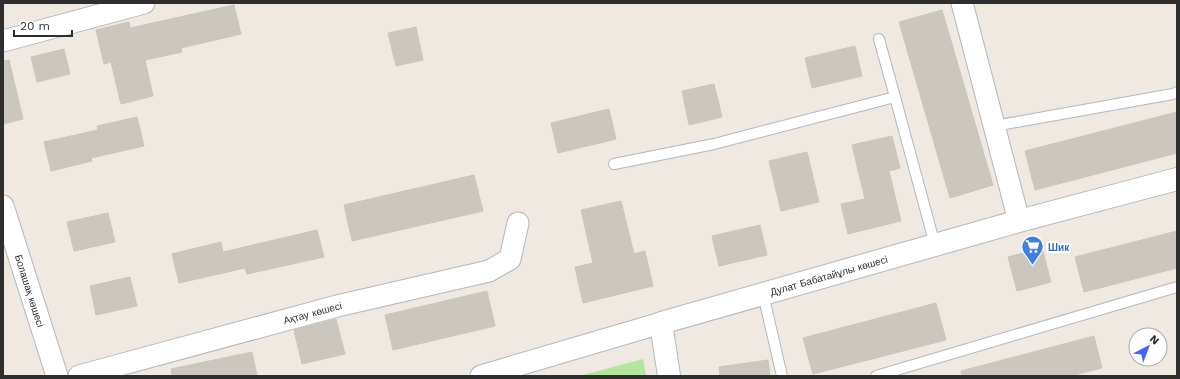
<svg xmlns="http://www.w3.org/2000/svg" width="1180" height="379" font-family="'Work Sans',sans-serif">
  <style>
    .green { fill: #b6e59e }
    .building { fill: #cbc7bf; stroke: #cbc5ba }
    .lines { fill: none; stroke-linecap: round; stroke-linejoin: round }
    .service-casing { stroke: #b4b7c1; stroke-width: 12 }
    .minor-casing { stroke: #b4b7c1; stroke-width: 23 }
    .tertiary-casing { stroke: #b4b7c1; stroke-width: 24 }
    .service { stroke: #fff; stroke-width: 10 }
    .minor { stroke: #fff; stroke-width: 21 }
    .tertiary { stroke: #fff; stroke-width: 22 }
    .labels { text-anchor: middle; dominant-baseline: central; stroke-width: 4; stroke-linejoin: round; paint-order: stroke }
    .shop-label { font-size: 10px; font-weight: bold; fill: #366cbe; stroke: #fff; text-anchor: start }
    .street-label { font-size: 10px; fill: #2e2e2e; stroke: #fff }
  </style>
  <rect width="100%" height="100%" fill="#efe9e1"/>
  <path class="green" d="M 643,359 L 646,376 L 579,376 Z"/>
  <g class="building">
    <path d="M 234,5 L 241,34 L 181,48 L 182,52 L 145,60 L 153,96 L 121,104 L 111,62 L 104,64 L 96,30 L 129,22 L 130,28 Z"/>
    <path d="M 942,10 L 993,185 L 950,198 L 899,22 Z"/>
    <path d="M 416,27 L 423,60 L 396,66 L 388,33 Z"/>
    <path d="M 855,46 L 862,76 L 812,88 L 805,58 Z"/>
    <path d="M 64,49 L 70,74 L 37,82 L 31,57 Z"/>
    <path d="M 9,60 L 23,119 L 3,124 L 3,61 Z"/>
    <path d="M 714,84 L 722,117 L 689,125 L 682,91 Z"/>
    <path d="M 609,109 L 616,139 L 558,153 L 551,123 Z"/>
    <path d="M 1177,112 L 1177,153 L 1035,190 L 1025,151 Z"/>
    <path d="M 137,117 L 144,146 L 91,158 L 92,161 L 51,171 L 44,142 L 98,130 L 97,126 Z"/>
    <path d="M 892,136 L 900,168 L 889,171 L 901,221 L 848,234 L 841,204 L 865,199 L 852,145 Z"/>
    <path d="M 807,152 L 819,202 L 781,211 L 769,161 Z"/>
    <path d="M 474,175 L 483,211 L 352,241 L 344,205 Z"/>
    <path d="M 621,201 L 634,254 L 645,251 L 653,286 L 583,303 L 575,267 L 593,263 L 581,210 Z"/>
    <path d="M 108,213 L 115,242 L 74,251 L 67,222 Z"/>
    <path d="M 760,225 L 767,255 L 719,266 L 712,236 Z"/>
    <path d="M 317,230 L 324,257 L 247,274 L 245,268 L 179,283 L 172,254 L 221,242 L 223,252 Z"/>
    <path d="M 1177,231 L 1177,268 L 1084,292 L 1075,257 Z"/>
    <path d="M 1042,248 L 1051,282 L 1017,291 L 1008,257 Z"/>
    <path d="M 130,277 L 137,306 L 96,315 L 90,286 Z"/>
    <path d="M 487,291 L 495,326 L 393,350 L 385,315 Z"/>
    <path d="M 936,303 L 946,340 L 813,374 L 803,338 Z"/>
    <path d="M 336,319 L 345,354 L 302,364 L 294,330 Z"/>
    <path d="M 1094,336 L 1102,368 L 1070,376 L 962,376 L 961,371 Z"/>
    <path d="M 252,352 L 257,376 L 172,376 L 171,369 Z"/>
    <path d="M 768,360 L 770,376 L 720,376 L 719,367 Z"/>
  </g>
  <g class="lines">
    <defs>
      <g id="service">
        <path d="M 879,39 L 895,97"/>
        <path d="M 994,126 L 1173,94 L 1177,92"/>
        <path d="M 614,164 L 714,144 L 895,97 L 935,245"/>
        <path d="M 763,294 L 782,376"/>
        <path d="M 876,376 L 1177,287"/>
      </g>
      <g id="minor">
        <path d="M 962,3 L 1019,221"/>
        <path d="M 3,41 L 144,3"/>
        <path id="s1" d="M 3,206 L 57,376"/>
        <path id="s2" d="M 79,376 L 337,306 L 489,271 L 510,259 L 518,223"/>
        <path d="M 481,376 L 661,323"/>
      </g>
      <g id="tertiary">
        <path id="s3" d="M 669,376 L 661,323 L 1019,221 L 1177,179"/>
      </g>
    </defs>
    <use href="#service" class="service-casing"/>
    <use href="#minor" class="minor-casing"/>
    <use href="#tertiary" class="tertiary-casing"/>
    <use href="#service" class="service"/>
    <use href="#minor" class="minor"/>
    <use href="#tertiary" class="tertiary"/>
  </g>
  <defs>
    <symbol id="supermarket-pin" viewBox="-11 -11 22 30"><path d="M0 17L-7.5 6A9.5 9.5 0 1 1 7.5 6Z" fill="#3f7fe0" stroke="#fff"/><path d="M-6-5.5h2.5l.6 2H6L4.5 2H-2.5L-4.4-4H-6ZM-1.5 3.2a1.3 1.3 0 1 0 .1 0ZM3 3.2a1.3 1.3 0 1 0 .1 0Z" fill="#fff"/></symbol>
  </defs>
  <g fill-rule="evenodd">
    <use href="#supermarket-pin" x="1020" y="234" width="25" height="34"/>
  </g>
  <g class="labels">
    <g class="shop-label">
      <text x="1048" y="247">Шик</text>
    </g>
    <g class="street-label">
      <text stroke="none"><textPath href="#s3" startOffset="228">Дулат Бабатайұлы көшесі</textPath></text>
      <text stroke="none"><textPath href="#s1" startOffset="89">Болашақ көшесі</textPath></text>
      <text stroke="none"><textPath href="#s2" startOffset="242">Ақтау көшесі</textPath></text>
    </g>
  </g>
  <rect width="1180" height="379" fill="none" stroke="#2e2e2e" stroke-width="8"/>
  <g transform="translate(1148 347) rotate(42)"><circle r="19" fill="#ffffff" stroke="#ababab"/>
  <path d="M0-3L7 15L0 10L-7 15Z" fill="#4264fb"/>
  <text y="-6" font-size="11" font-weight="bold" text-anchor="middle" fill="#2e2e2e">N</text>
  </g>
  <path d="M14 30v6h58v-6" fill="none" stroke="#2e2e2e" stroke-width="2"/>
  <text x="20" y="30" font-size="12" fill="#2e2e2e" stroke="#ffffff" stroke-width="3" paint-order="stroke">20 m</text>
</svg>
